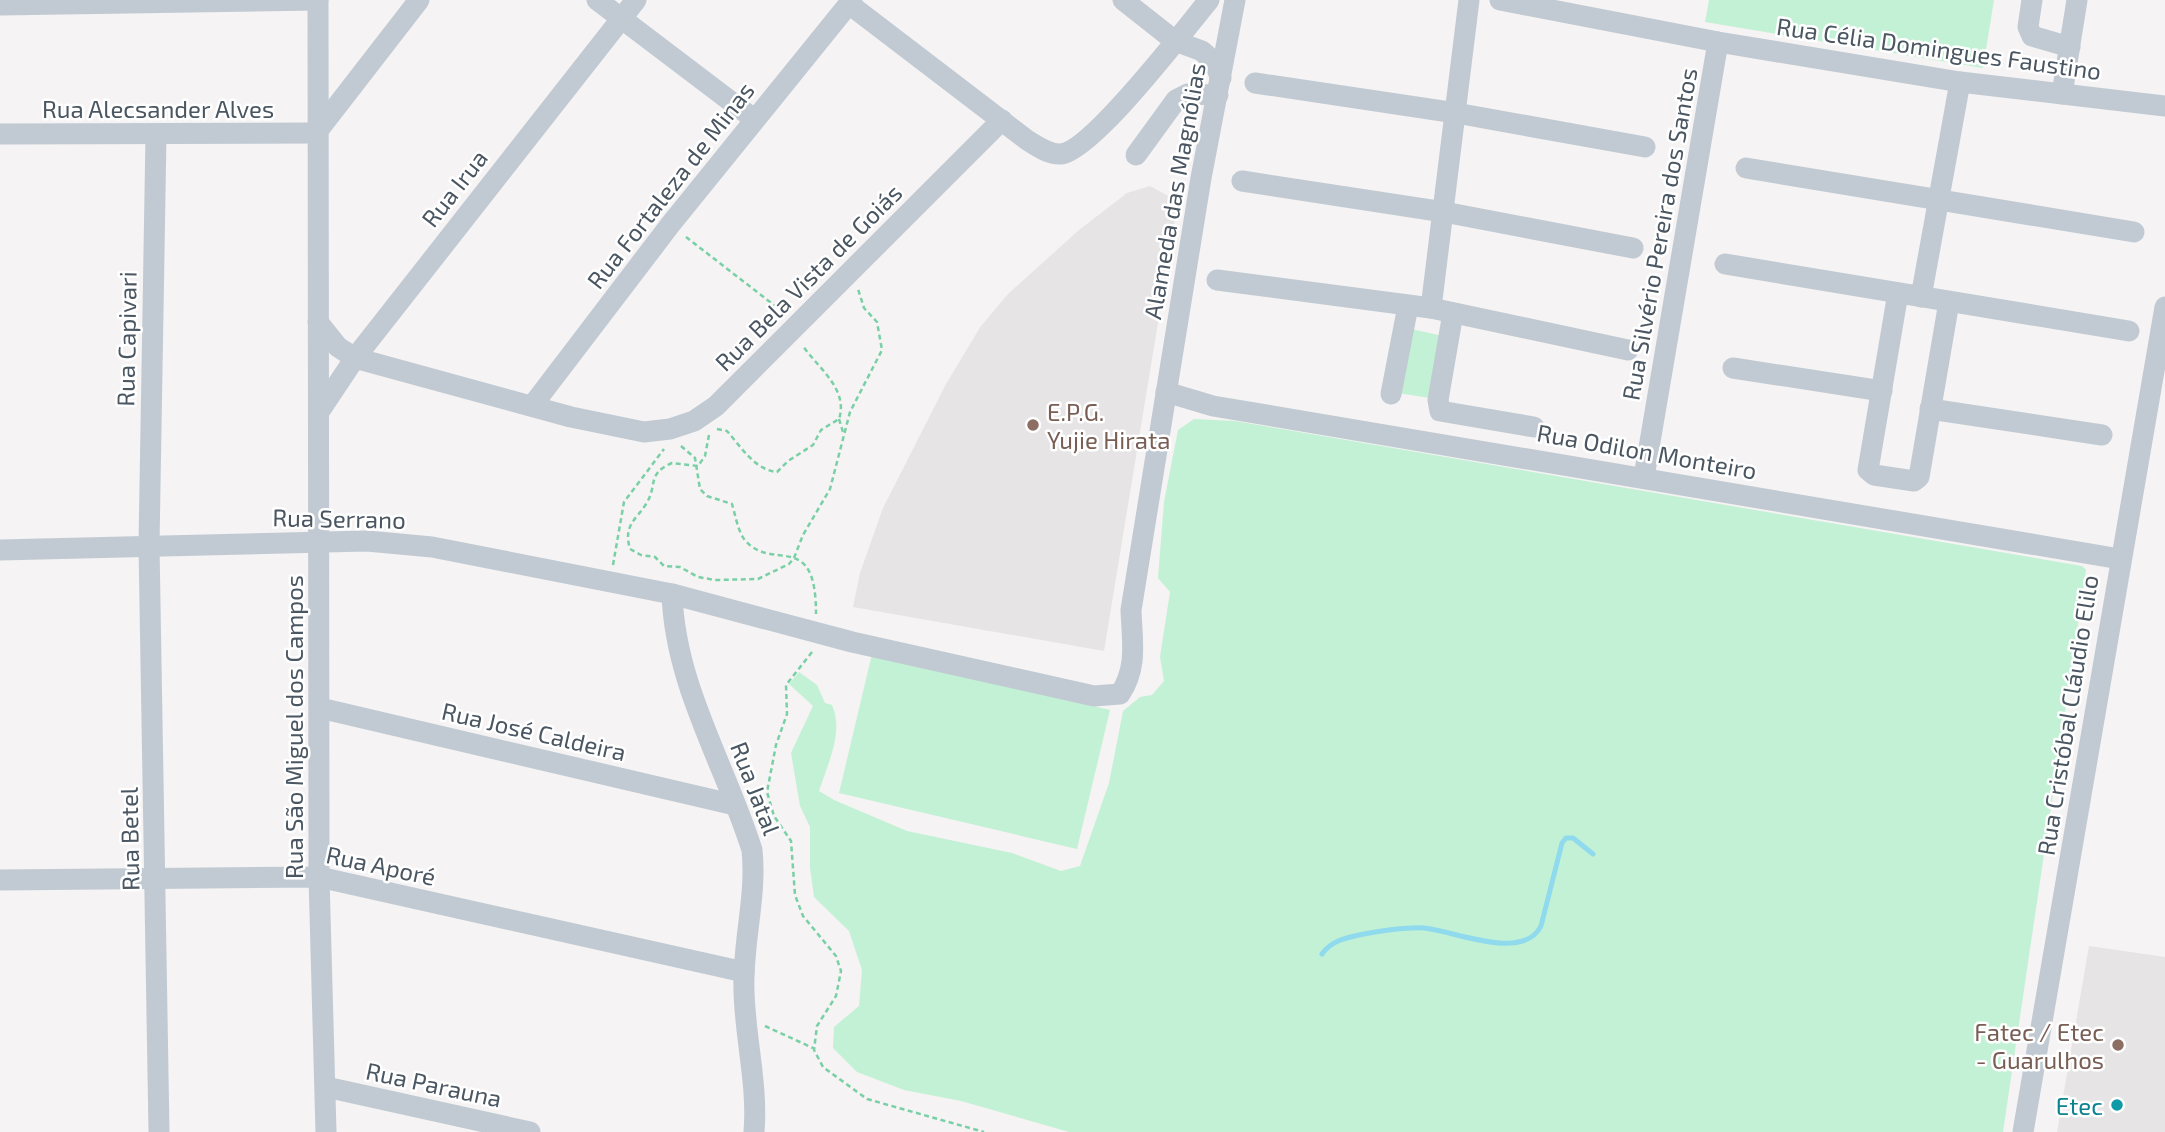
<svg xmlns="http://www.w3.org/2000/svg" width="2165" height="1132" font-family="'Exo 2',sans-serif">
  <style>
    .education { fill: #e6e4e5 }
    .green { fill: #c3f1d5 }
    .lines { fill: none; stroke-linecap: round; stroke-linejoin: round }
    .stream { stroke: #90daee; stroke-width: 5 }
    .path { stroke: #7ad0a6; stroke-width: 2.5; stroke-dasharray: 5 3.5; stroke-linecap: butt }
    .minor { stroke: #c1cad2; stroke-width: 21 }
    .education-dot { fill: #8d6e63; stroke: #fff; stroke-width: 2.5 }
    .culture-dot { fill: #0f9aa8; stroke: #fff; stroke-width: 2.5 }
    .labels { text-anchor: middle; dominant-baseline: central; stroke-width: 5; stroke-linejoin: round; paint-order: stroke }
    .street-label { font-size: 24px; fill: #4a5661; stroke: #fff }
    .education-label { font-size: 24px; fill: #785e54; stroke: #fff; text-anchor: start }
    .culture-label { font-size: 24px; fill: #0d838f; stroke: #fff; text-anchor: end }
  </style>
  <rect width="100%" height="100%" fill="#f5f3f3"/>
  <g class="education">
    <path d="M 1150,186 L 1170,197 L 1176,213 L 1104,651 L 853,607 L 860,573 L 883,508 L 946,384 L 981,326 L 1008,294 L 1079,230 L 1127,193 Z"/>
    <path d="M 2089,946 L 2165,957 L 2165,1132 L 2057,1132 Z"/>
  </g>
  <g class="green">
    <path d="M 1709,0 L 1994,0 L 1983,68 L 1705,22 Z"/>
    <path d="M 1411,329 L 1443,336 L 1430,398 L 1398,393 Z"/>
    <path d="M 1194,419 L 1235,421 L 2082,566 L 2086,570 L 2003,1132 L 1069,1132 L 961,1101 L 904,1090 L 857,1072 L 833,1048 L 834,1027 L 859,1006 L 862,970 L 849,931 L 814,897 L 810,868 L 810,827 L 800,806 L 791,753 L 813,706 L 789,684 L 799,672 L 817,685 L 825,703 L 832,705 C 844,732 828,763 819,791 L 834,800 L 907,831 L 1012,853 L 1061,871 L 1080,866 L 1109,783 L 1123,711 L 1140,697 L 1152,695 L 1164,681 L 1160,657 L 1170,592 L 1158,578 L 1164,502 L 1178,430 Z"/>
    <path d="M 872,654 L 1110,710 L 1077,849 L 839,793 Z"/>
  </g>
  <g class="lines">
    <path class="stream" d="M 1322,954 C 1331,941 1345,938 1359,935 C 1380,931 1403,927 1424,928 C 1455,931 1523,962 1541,926 L 1562,843 L 1566,838 L 1573,838 L 1593,854"/>
    <g class="path">
      <path d="M 686,237 L 783,312"/>
      <path d="M 839,419 L 843,432"/>
      <path d="M 717,429 L 727,431 C 741,447 755,470 777,472 L 788,461 L 813,445 L 821,430 L 839,419 C 849,389 817,367 803,346"/>
      <path d="M 709,435 L 705,456 L 698,466 L 672,463 C 646,474 658,486 646,504 C 636,520 623,525 630,549 L 641,555 L 655,557 L 664,566 L 680,567 L 698,577 L 715,580 L 758,579 L 789,564 L 794,558 L 803,535 L 830,489 L 850,412 L 882,350 L 877,322 L 864,308 L 858,289"/>
      <path d="M 681,446 L 695,458 L 700,489 L 707,496 L 732,504 C 735,514 738,531 744,539 C 772,574 816,527 816,614"/>
      <path d="M 613,565 L 624,502 L 664,449"/>
      <path d="M 812,652 L 786,685 L 787,714 L 776,745 L 767,792 L 774,816 L 791,841 L 795,895 L 803,916 L 836,956 L 841,971 L 836,996 L 817,1026 L 814,1050 L 823,1067 L 867,1099 L 984,1132"/>
      <path d="M 765,1026 L 813,1048"/>
    </g>
    <g class="minor">
      <path d="M 318,0 L 319,877 L 326,1132"/>
      <path d="M 597,0 L 754,119"/>
      <path d="M 1123,0 L 1175,41 L 1202,51 L 1214,62 L 1221,78"/>
      <path d="M 1500,0 L 1718,42 L 1960,82 L 2165,106"/>
      <path d="M 2032,0 L 2028,27 L 2032,36 L 2070,47"/>
      <path d="M 849,4 L 1027,140 C 1037,146 1049,155 1061,154 C 1093,150 1185,29 1209,0"/>
      <path d="M 0,5 L 318,0"/>
      <path d="M 1255,83 L 1456,113 L 1645,147"/>
      <path d="M 2062,94 L 2077,0"/>
      <path d="M 316,133 L 419,0"/>
      <path d="M 0,134 L 316,133"/>
      <path d="M 156,135 L 149,545 L 159,1132"/>
      <path d="M 1136,155 L 1176,100 L 1188,94 L 1218,95"/>
      <path d="M 1746,168 L 2134,232"/>
      <path d="M 1242,181 L 1444,212 L 1633,248"/>
      <path d="M 1725,264 L 2129,331"/>
      <path d="M 1217,280 L 1431,308 L 1628,350"/>
      <path d="M 1898,293 L 1868,470 L 1874,475 L 1914,481 L 1919,477 L 1949,302"/>
      <path d="M 1921,297 L 1960,82"/>
      <path d="M 1431,308 L 1469,0"/>
      <path d="M 1453,313 L 1438,400 L 1440,411 L 1534,427"/>
      <path d="M 318,322 L 338,347 L 355,358 L 571,417 L 644,432 L 670,429 L 694,421 L 716,406 L 1002,120"/>
      <path d="M 1733,368 L 1882,391"/>
      <path d="M 1166,392 L 1213,406 L 2120,559"/>
      <path d="M 1391,394 L 1408,306"/>
      <path d="M 532,406 L 670,225 L 852,0"/>
      <path d="M 1930,409 L 2102,435"/>
      <path d="M 319,412 L 355,358 L 636,0"/>
      <path d="M 1644,477 L 1718,42"/>
      <path d="M 0,550 L 367,541 L 432,547 L 672,594 L 852,642 L 1094,696 L 1120,694 C 1138,667 1132,641 1131,610 L 1201,178 L 1235,0"/>
      <path d="M 672,594 C 675,686 725,764 752,850 C 757,897 742,944 744,991 C 745,1038 758,1085 754,1132"/>
      <path d="M 320,708 L 735,805"/>
      <path d="M 0,880 L 319,877 L 744,972"/>
      <path d="M 326,1087 L 530,1132"/>
      <path d="M 2023,1132 L 2165,307"/>
    </g>
  </g>
  <g class="education-dot">
    <circle cx="1033" cy="425" r="7"/>
    <circle cx="2118" cy="1045" r="7"/>
  </g>
  <circle class="culture-dot" cx="2117" cy="1105" r="7"/>
  <g class="labels">
    <g class="street-label">
      <text transform="translate(1939 48) rotate(8)">Rua Célia Domingues Faustino</text>
      <text x="158" y="108">Rua Alecsander Alves</text>
      <text transform="translate(670 185) rotate(-52)">Rua Fortaleza de Minas</text>
      <text transform="translate(454 188) rotate(-52)">Rua Irua</text>
      <text transform="translate(1174 191) rotate(-80)">Alameda das Magnólias</text>
      <text transform="translate(1659 234) rotate(-80)">Rua Silvério Pereira dos Santos</text>
      <text transform="translate(808 277) rotate(-45)">Rua Bela Vista de Goiás</text>
      <text transform="translate(126 339) rotate(-89)">Rua Capivari</text>
      <text transform="translate(1647 451) rotate(10)">Rua Odilon Monteiro</text>
      <text transform="translate(339 518) rotate(1)">Rua Serrano</text>
      <text transform="translate(2067 715) rotate(-81)">Rua Cristóbal Cláudio Elilo</text>
      <text transform="translate(293 727) rotate(-90)">Rua São Miguel dos Campos</text>
      <text transform="translate(534 731) rotate(13)">Rua José Caldeira</text>
      <text transform="translate(756 788) rotate(69)">Rua Jatal</text>
      <text transform="translate(129 839) rotate(-91)">Rua Betel</text>
      <text transform="translate(381 865) rotate(12)">Rua Aporé</text>
      <text transform="translate(434 1084) rotate(12)">Rua Parauna</text>
    </g>
    <g class="education-label">
      <text x="1047" y="411">E.P.G.<tspan x="1047" dy="28">Yujie Hirata</tspan></text>
      <text x="2104" y="1031" text-anchor="end">Fatec / Etec<tspan x="2104" dy="28">- Guarulhos</tspan></text>
    </g>
    <g class="culture-label">
      <text x="2103" y="1105">Etec</text>
    </g>
  </g>
</svg>
